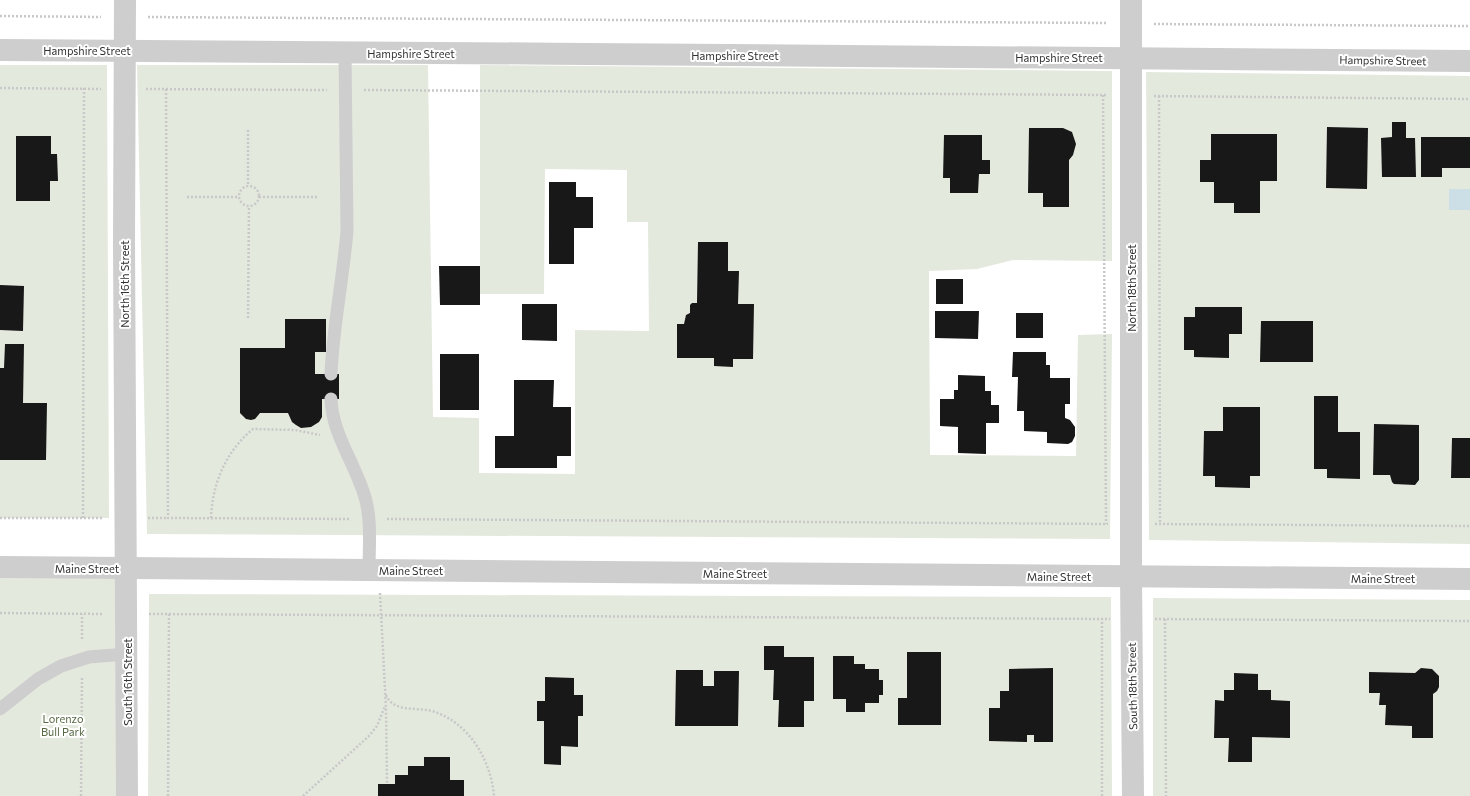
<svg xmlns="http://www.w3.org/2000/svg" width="1470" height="796" font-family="Commissioner,sans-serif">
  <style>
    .green { fill: #e4e9de }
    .water { fill: #ccdfe7 }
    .building { fill: #181818 }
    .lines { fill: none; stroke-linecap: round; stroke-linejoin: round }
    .path { stroke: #c8c8c8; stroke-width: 2.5; stroke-dasharray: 2 2; stroke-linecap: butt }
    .service { stroke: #cecece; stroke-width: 13 }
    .minor { stroke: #cecece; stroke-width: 22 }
    .tertiary { stroke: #cecece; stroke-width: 22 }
    .labels { text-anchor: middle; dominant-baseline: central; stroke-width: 4; stroke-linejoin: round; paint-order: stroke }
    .street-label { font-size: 11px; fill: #313131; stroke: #fff }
    .park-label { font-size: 11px; fill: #576843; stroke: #fff }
  </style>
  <rect width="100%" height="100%" fill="#fff"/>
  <g class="green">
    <path d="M 0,65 L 107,65 L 109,518 L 0,518 Z"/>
    <path d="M 137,65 L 428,65 L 433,417 L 479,418 L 479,473 L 575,474 L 575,330 L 649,331 L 648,222 L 627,222 L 627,170 L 545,169 L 544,294 L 480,294 L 480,65 L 1112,71 L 1112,261 L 1013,260 L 977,269 L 929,271 L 930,455 L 1076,456 L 1078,335 L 1112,334 L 1110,539 L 147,534 Z"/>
    <path d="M 1146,72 L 1470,76 L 1470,544 L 1149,540 Z"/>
    <path d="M 0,565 L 126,565 L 127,796 L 0,796 Z"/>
    <path d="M 149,594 L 1111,597 L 1112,796 L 148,796 Z"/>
    <path d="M 1153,598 L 1470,600 L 1470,796 L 1153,796 Z"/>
  </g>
  <rect class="water" x="1449" y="189" width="21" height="21"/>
  <g class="building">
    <path d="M 1392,122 L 1406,122 L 1406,138 L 1415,138 L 1416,177 L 1382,177 L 1381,138 L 1392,137 Z"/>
    <path d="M 1327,127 L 1368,128 L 1367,189 L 1326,188 Z"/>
    <path d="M 1029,128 L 1063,128 L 1072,132 L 1076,144 L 1073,155 L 1069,160 L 1069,207 L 1043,207 L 1043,193 L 1028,193 Z"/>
    <path d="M 1211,134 L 1277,134 L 1277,181 L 1260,181 L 1260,213 L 1234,213 L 1234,203 L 1214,203 L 1214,182 L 1200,182 L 1200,160 L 1211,160 Z"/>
    <path d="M 944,135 L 982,135 L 982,160 L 990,160 L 990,174 L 979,174 L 978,193 L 950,193 L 950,178 L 943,178 Z"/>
    <path d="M 16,136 L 51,136 L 51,154 L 57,154 L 58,181 L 50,181 L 50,201 L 16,201 Z"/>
    <path d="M 1421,137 L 1470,137 L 1470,168 L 1442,168 L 1442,177 L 1421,177 Z"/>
    <path d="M 549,182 L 576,182 L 576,197 L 593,197 L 593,228 L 574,228 L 574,264 L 549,264 Z"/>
    <path d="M 698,242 L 728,242 L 728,271 L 739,271 L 738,304 L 754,304 L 753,359 L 733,359 L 733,367 L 714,366 L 714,358 L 677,358 L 677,324 L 684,324 L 686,315 L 690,313 L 690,305 L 692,303 L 697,303 Z"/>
    <path d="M 439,266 L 480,266 L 480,305 L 440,305 Z"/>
    <rect x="936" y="279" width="27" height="25"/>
    <path d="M 0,285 L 24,286 L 23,331 L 0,330 Z"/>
    <path d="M 522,304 L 557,304 L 557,341 L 522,340 Z"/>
    <path d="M 1195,307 L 1242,307 L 1242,334 L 1229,334 L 1229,358 L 1194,357 L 1194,350 L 1184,350 L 1184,317 L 1195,317 Z"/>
    <path d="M 935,311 L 979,311 L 978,339 L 935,338 Z"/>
    <rect x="1016" y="313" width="27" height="25"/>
    <path d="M 285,319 L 326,319 L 326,352 L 315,352 L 315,374 L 339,374 L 339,399 L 322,399 L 322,417 L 319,422 L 311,427 L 301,428 L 296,425 L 292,422 L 288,413 L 260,413 L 255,419 L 251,420 L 246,419 L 240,413 L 240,348 L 285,348 Z"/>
    <path d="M 1261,321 L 1313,321 L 1313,362 L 1260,362 Z"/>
    <path d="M 5,344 L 24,344 L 23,403 L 47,403 L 46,460 L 0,460 L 0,368 L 4,368 Z"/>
    <path d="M 1013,352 L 1046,352 L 1046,365 L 1050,365 L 1050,378 L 1070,378 L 1070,404 L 1065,404 L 1065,418 L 1070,420 L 1075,427 L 1075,436 L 1072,442 L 1068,444 L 1047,443 L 1047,432 L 1024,431 L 1024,411 L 1017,411 L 1018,377 L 1012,377 Z"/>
    <rect x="440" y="354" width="39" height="56"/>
    <path d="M 958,375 L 985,376 L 985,391 L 991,391 L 991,405 L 999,405 L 999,423 L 986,423 L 986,454 L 958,453 L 958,427 L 940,426 L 940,399 L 954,399 L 954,390 L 958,390 Z"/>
    <path d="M 514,380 L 554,380 L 553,407 L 571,407 L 571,456 L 557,456 L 557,468 L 495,468 L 495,436 L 514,436 Z"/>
    <path d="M 1314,396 L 1338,396 L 1338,432 L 1360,432 L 1360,479 L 1327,478 L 1327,469 L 1314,469 Z"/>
    <path d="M 1223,407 L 1260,407 L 1260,476 L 1250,476 L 1250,488 L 1215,487 L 1215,476 L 1203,476 L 1204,431 L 1223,431 Z"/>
    <path d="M 1374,424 L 1419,425 L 1419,480 L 1415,485 L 1394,484 L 1392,482 L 1390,475 L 1373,475 Z"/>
    <path d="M 1452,438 L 1470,438 L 1470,478 L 1451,478 Z"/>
    <path d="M 764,646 L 784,646 L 784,657 L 814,657 L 814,701 L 804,701 L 804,727 L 778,727 L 779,700 L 773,700 L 774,670 L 764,670 Z"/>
    <path d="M 907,652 L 941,652 L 941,725 L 898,725 L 898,698 L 907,698 Z"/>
    <path d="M 833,656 L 854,656 L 854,664 L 865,664 L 865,669 L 879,669 L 879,680 L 883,680 L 883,695 L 879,695 L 879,703 L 865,703 L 865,712 L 846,712 L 846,699 L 833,699 Z"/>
    <path d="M 1053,668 L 1053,742 L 1034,742 L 1034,735 L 1027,735 L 1027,742 L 989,741 L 989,708 L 1000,708 L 1000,691 L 1009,691 L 1009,669 Z"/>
    <path d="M 1421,668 L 1432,669 L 1439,676 L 1439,687 L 1437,691 L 1433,694 L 1433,738 L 1412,738 L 1412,726 L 1385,725 L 1386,705 L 1379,705 L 1380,693 L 1369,693 L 1369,672 L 1415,673 Z"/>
    <path d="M 676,670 L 703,670 L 703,686 L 714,686 L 714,671 L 739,671 L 738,726 L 675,726 Z"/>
    <path d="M 1234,673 L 1258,674 L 1258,690 L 1271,690 L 1271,700 L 1290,701 L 1290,738 L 1252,737 L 1252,762 L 1228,762 L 1229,738 L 1214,738 L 1215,700 L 1224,701 L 1224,690 L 1234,690 Z"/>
    <path d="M 545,677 L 574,678 L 574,695 L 583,695 L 583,716 L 578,716 L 578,747 L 561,746 L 561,765 L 544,764 L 544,721 L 537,721 L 537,701 L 545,701 Z"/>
    <path d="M 424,757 L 450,757 L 450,780 L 464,780 L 464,796 L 378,796 L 378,784 L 395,784 L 395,775 L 408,775 L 408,766 L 424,766 Z"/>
  </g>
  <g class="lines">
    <g class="path">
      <path d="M 0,16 L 101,17"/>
      <path d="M 148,17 L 1107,23"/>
      <path d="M 1154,24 L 1470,26"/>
      <path d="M 0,88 L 101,89"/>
      <path d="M 146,89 L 327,90"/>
      <path d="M 166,89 L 168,518 L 350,519"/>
      <path d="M 364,90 L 1107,95"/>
      <path d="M 1103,95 L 1106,524"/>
      <path d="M 1154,96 L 1470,99"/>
      <path d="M 1159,96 L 1160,524"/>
      <path d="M 248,130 L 248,186"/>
      <circle cx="249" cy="196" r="10"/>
      <path d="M 187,197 L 238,197"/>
      <path d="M 259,197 L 318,197"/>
      <path d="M 248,318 L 249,207"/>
      <path d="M 0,518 L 103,518"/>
      <path d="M 83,518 L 84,88"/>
      <path d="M 148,518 L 168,518"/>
      <path d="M 211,518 C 212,484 226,451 253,429 L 295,430 L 320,435"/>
      <path d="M 387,519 L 1108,524"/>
      <path d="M 1155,524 L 1470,526"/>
      <path d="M 380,593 L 386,708 L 387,784"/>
      <path d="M 0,613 L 104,614"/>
      <path d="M 149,614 L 1110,619"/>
      <path d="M 1155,619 L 1470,621"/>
      <path d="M 1165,619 L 1166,796"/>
      <path d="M 82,639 L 82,614"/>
      <path d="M 386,695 C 394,714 419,706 435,712 C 470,724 491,761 494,796"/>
      <path d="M 81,796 L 82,678"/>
      <path d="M 168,796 L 169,614"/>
      <path d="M 303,796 L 369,736 L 377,726 L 385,706"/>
      <path d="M 1102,796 L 1102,619"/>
    </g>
    <g class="service">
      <path d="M 331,374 C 333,326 343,279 347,231 L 345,53"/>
      <path d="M 331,399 C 332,433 354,462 364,494 C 372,517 369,546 369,570"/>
      <path d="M 0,709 L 38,679 L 61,666 L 89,657 L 126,654"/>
    </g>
    <g class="minor">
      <path d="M 125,0 L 124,242 L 127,796"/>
      <path d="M 0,50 C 490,54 980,55 1470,61"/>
      <path d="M 1131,576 L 1133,796"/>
    </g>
    <g class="tertiary">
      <path d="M 1131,0 L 1131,576"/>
      <path d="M 0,567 L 1470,579"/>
    </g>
  </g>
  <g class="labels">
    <g class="street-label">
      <text x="87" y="50">Hampshire Street</text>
      <text x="411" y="53">Hampshire Street</text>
      <text x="735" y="55">Hampshire Street</text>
      <text x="1059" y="57">Hampshire Street</text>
      <text transform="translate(1383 60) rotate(1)">Hampshire Street</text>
      <text transform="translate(124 284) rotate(-90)">North 16th Street</text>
      <text transform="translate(1131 288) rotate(-90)">North 18th Street</text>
      <text x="87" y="568">Maine Street</text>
      <text x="411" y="570">Maine Street</text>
      <text x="735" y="573">Maine Street</text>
      <text x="1059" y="576">Maine Street</text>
      <text x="1383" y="578">Maine Street</text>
      <text transform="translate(127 682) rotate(-90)">South 16th Street</text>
      <text transform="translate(1132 686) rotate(-91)">South 18th Street</text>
    </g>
    <g class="park-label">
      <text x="63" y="718">Lorenzo<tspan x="63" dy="13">Bull Park</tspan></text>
    </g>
  </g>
</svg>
